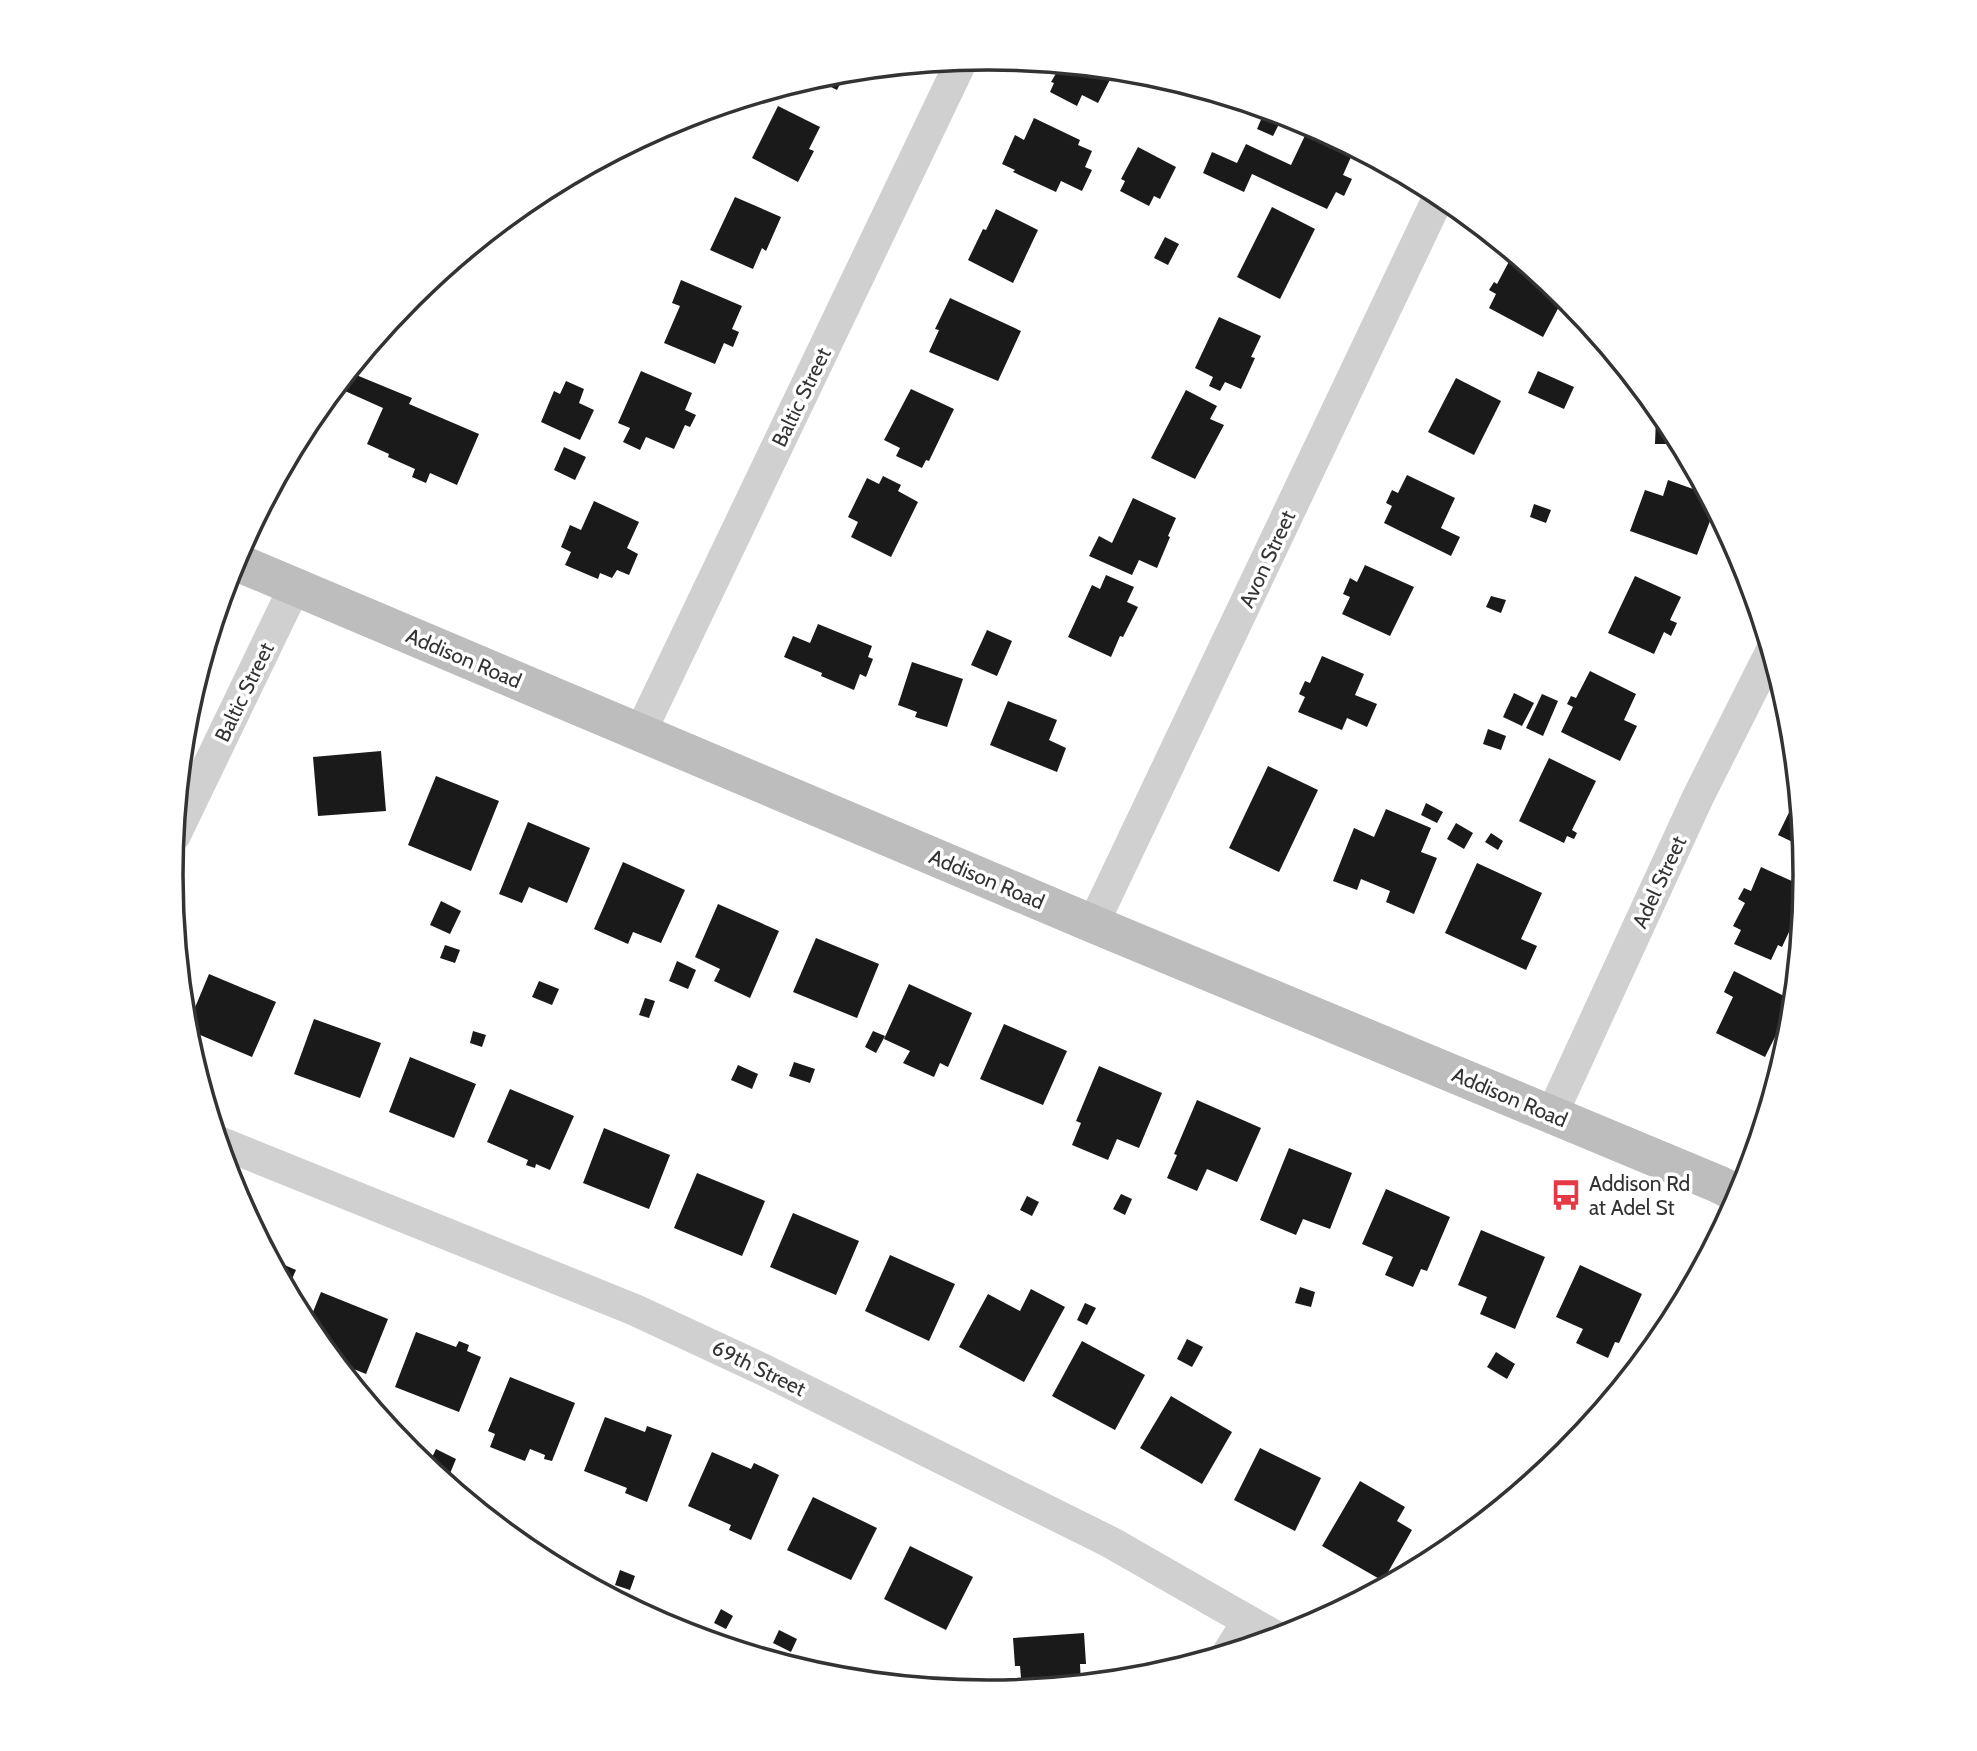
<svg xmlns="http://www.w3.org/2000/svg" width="1977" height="1751" font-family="Cabin,sans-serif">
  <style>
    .building { fill: #1a1a1a }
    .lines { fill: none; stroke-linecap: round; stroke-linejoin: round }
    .minor { stroke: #d0d0d0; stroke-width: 32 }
    .secondary { stroke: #bdbdbd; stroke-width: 38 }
    .labels { text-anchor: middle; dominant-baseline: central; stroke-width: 7; stroke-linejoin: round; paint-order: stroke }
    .street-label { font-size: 21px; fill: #333; stroke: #fff }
    .poi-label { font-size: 21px; fill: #333; stroke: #fff; text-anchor: start }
    .rim { fill: none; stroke: #333; stroke-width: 3.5 }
  </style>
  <rect width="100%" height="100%" fill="#fff"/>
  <g class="building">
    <path d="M 1061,65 L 1115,70 L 1098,103 L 1082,95 L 1077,106 L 1050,92 L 1054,83 L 1051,82 Z"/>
    <path d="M 846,72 L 837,90 L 813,78 L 829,73 Z"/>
    <path d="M 778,106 L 820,127 L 809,149 L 814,151 L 798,182 L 752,158 Z"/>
    <path d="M 1263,115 L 1280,122 L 1273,136 L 1257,129 Z"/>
    <path d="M 1034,118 L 1080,140 L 1078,145 L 1092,151 L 1085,167 L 1092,170 L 1082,191 L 1061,181 L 1056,192 L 1013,172 L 1015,170 L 1002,164 L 1015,135 L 1024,140 Z"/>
    <path d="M 1310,125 L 1331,136 L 1326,146 L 1351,157 L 1343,175 L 1352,179 L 1344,196 L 1336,192 L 1327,209 L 1252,174 L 1244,192 L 1203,173 L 1212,152 L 1237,163 L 1246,144 L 1291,165 Z"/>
    <path d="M 1138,147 L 1176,167 L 1160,199 L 1154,196 L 1149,206 L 1120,191 L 1125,181 L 1121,179 Z"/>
    <path d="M 735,197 L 781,217 L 766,251 L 762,248 L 753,269 L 710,250 Z"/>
    <path d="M 1272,207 L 1315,229 L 1280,299 L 1237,277 Z"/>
    <path d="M 996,209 L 1038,230 L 1013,283 L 968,260 L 983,229 L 986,230 Z"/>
    <path d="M 1165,237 L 1179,244 L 1168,265 L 1154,258 Z"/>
    <path d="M 1513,254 L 1554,287 L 1550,295 L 1562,301 L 1543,337 L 1489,308 L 1496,294 L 1489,290 L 1494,282 L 1497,284 Z"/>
    <path d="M 681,280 L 742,306 L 732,329 L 739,332 L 733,347 L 724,343 L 715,364 L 664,343 L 680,306 L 672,303 Z"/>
    <path d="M 950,298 L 1021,331 L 998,381 L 929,352 L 939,330 L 935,329 Z"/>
    <path d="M 1219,317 L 1261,336 L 1251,357 L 1255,358 L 1241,389 L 1225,382 L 1220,391 L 1209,386 L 1213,377 L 1195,368 Z"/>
    <path d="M 641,371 L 692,393 L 685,410 L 696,415 L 690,427 L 685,425 L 674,449 L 646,437 L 640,450 L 623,442 L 630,428 L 618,423 Z"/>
    <path d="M 1538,371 L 1574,387 L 1564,409 L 1528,393 Z"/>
    <path d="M 349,372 L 412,398 L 409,404 L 479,434 L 457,485 L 430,473 L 426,483 L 412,477 L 415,469 L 388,457 L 389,454 L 367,444 L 383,408 L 336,387 Z"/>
    <path d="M 1456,378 L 1501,401 L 1474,455 L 1428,432 Z"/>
    <path d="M 566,381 L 584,389 L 579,403 L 594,410 L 580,440 L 541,422 L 554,391 L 560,394 Z"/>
    <path d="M 911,389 L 954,409 L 929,461 L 926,460 L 922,468 L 896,456 L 900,448 L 884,440 Z"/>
    <path d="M 1186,390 L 1217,406 L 1210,419 L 1224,425 L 1195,479 L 1151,458 Z"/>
    <path d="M 1656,417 L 1665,417 L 1681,444 L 1655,444 Z"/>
    <path d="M 564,447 L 586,457 L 575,480 L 554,470 Z"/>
    <path d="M 1407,475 L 1455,498 L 1441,528 L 1460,537 L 1451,556 L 1384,523 L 1392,506 L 1386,503 L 1392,490 L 1398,493 Z"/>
    <path d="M 883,476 L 901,485 L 898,491 L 918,502 L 891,557 L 851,537 L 858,522 L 848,517 L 867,478 L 879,484 Z"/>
    <path d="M 1668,480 L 1707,494 L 1715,508 L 1697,555 L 1630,531 L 1645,490 L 1663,496 Z"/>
    <path d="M 1133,498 L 1176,518 L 1168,536 L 1170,537 L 1157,568 L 1139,560 L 1132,575 L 1089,556 L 1099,536 L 1112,543 Z"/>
    <path d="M 594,501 L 639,522 L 627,548 L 638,554 L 629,575 L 617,570 L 612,578 L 600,573 L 598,579 L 565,565 L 571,552 L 561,547 L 570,525 L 581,530 Z"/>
    <path d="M 1534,504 L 1551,510 L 1546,523 L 1530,517 Z"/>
    <path d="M 1365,565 L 1414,587 L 1390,636 L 1342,614 L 1350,597 L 1343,594 L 1350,578 L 1357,582 Z"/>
    <path d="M 1106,575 L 1134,587 L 1127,602 L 1138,607 L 1123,637 L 1120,636 L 1111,657 L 1068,637 L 1092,585 L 1100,589 Z"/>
    <path d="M 1635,576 L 1681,597 L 1670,620 L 1677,623 L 1671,636 L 1664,632 L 1654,654 L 1608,633 Z"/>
    <path d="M 1491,596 L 1506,600 L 1501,613 L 1486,607 Z"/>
    <path d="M 818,624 L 872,646 L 868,657 L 873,659 L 866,677 L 860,674 L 854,690 L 821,676 L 822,673 L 784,657 L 793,636 L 810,643 Z"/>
    <path d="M 987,630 L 1012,641 L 997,676 L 971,665 Z"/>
    <path d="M 1322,656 L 1364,674 L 1355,695 L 1377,704 L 1367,727 L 1347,718 L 1342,730 L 1298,712 L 1305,697 L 1299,694 L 1305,681 L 1310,683 Z"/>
    <path d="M 912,662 L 963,679 L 947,727 L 915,717 L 917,712 L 898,705 Z"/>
    <path d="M 1590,671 L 1636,694 L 1624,720 L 1637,726 L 1620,761 L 1561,732 L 1573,707 L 1567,704 L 1571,696 L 1576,698 Z"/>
    <path d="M 1514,693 L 1534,703 L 1522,726 L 1503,717 Z"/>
    <path d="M 1542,694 L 1558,701 L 1543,736 L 1526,728 Z"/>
    <path d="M 1008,701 L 1057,720 L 1049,740 L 1066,748 L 1057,772 L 990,745 Z"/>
    <path d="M 1488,729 L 1506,736 L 1501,750 L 1483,744 Z"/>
    <path d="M 381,751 L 386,811 L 318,816 L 313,757 Z"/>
    <path d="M 1549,758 L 1596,781 L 1572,830 L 1577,833 L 1574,839 L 1567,836 L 1564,843 L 1519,821 Z"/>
    <path d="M 1268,766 L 1318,790 L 1279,872 L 1229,848 Z"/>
    <path d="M 436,776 L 499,801 L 471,871 L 408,845 Z"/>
    <path d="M 1798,794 L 1803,847 L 1778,835 Z"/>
    <path d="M 1426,803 L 1443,812 L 1437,823 L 1421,815 Z"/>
    <path d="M 1386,809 L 1431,828 L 1421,852 L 1437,858 L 1414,914 L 1386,902 L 1390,891 L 1361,879 L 1357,890 L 1333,881 L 1354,828 L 1374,837 Z"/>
    <path d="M 528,822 L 590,848 L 567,903 L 529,887 L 522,903 L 499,894 Z"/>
    <path d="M 1456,823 L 1473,833 L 1464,849 L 1447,839 Z"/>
    <path d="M 1491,833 L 1503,841 L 1498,850 L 1485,842 Z"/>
    <path d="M 623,862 L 685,890 L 661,943 L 633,932 L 628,944 L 594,929 Z"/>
    <path d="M 1477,863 L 1542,893 L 1521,939 L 1537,946 L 1526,970 L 1445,933 Z"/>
    <path d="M 1761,867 L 1805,887 L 1804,900 L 1782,947 L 1778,945 L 1771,960 L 1734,944 L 1741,930 L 1733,926 L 1745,903 L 1738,899 L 1744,888 L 1751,891 Z"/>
    <path d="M 441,901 L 461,911 L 450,934 L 430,925 Z"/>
    <path d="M 718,904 L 779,931 L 750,998 L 714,981 L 720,969 L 695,957 Z"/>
    <path d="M 816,938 L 879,964 L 857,1018 L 793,992 Z"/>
    <path d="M 445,945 L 460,950 L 455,963 L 440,958 Z"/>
    <path d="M 677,961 L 696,970 L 688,989 L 669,981 Z"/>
    <path d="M 1734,971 L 1794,1001 L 1789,1032 L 1780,1027 L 1765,1057 L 1716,1033 L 1733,997 L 1724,992 Z"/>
    <path d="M 209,974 L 276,1002 L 252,1057 L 186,1029 Z"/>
    <path d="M 539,981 L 559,989 L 552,1005 L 532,997 Z"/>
    <path d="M 909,984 L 972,1013 L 948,1067 L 940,1063 L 934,1077 L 903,1063 L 910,1051 L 884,1039 Z"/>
    <path d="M 645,998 L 655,1001 L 649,1018 L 639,1015 Z"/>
    <path d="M 314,1019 L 381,1043 L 360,1098 L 294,1074 Z"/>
    <path d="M 1004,1024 L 1067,1051 L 1043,1105 L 980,1079 Z"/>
    <path d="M 473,1031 L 486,1035 L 482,1047 L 470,1043 Z"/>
    <path d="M 873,1031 L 885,1036 L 876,1053 L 865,1047 Z"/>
    <path d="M 410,1057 L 476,1084 L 454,1138 L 389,1112 Z"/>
    <path d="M 794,1062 L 815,1069 L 810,1083 L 789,1076 Z"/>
    <path d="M 738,1065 L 758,1074 L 752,1089 L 731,1080 Z"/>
    <path d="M 1099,1066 L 1162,1093 L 1139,1148 L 1117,1139 L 1108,1160 L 1072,1145 L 1081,1123 L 1076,1121 Z"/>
    <path d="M 510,1089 L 574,1116 L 550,1170 L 536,1164 L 535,1168 L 526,1165 L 528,1160 L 487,1142 Z"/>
    <path d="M 1197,1100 L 1261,1128 L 1237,1182 L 1207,1169 L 1197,1191 L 1167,1178 L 1177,1155 L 1174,1154 Z"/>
    <path d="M 604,1128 L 670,1155 L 649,1209 L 583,1183 Z"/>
    <path d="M 1289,1148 L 1352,1173 L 1330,1229 L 1303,1219 L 1296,1235 L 1260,1220 Z"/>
    <path d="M 697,1173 L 765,1201 L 742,1256 L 674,1228 Z"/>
    <path d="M 1386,1189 L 1450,1217 L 1427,1271 L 1421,1269 L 1413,1287 L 1385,1275 L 1393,1257 L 1362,1244 Z"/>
    <path d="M 1121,1194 L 1132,1199 L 1125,1215 L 1113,1209 Z"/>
    <path d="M 1027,1196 L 1039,1202 L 1032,1216 L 1020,1210 Z"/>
    <path d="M 793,1213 L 859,1241 L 836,1295 L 770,1267 Z"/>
    <path d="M 1481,1230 L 1545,1257 L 1515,1329 L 1480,1314 L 1487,1297 L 1458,1285 Z"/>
    <path d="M 890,1255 L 955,1284 L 929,1341 L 865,1311 Z"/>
    <path d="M 271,1259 L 296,1270 L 287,1290 Z"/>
    <path d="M 1580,1265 L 1642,1294 L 1619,1343 L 1615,1342 L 1608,1358 L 1576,1343 L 1583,1329 L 1556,1317 Z"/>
    <path d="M 1300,1287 L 1315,1292 L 1311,1307 L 1295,1303 Z"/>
    <path d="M 1031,1289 L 1065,1307 L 1024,1382 L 959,1347 L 988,1294 L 1020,1311 Z"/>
    <path d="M 321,1292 L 388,1319 L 366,1374 L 334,1361 L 308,1329 L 307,1327 Z"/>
    <path d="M 1085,1303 L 1096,1308 L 1087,1325 L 1077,1320 Z"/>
    <path d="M 1678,1306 L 1681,1307 L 1662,1337 L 1661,1337 Z"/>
    <path d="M 416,1332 L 456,1347 L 459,1341 L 469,1345 L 467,1351 L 481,1357 L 459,1412 L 395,1387 Z"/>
    <path d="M 1187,1339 L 1203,1347 L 1192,1367 L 1177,1359 Z"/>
    <path d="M 1082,1341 L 1145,1375 L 1115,1430 L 1052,1396 Z"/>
    <path d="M 1496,1352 L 1515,1364 L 1507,1379 L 1487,1367 Z"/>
    <path d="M 510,1377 L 575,1403 L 552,1461 L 544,1459 L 545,1455 L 530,1449 L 525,1461 L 490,1447 L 495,1434 L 488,1431 Z"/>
    <path d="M 1171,1396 L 1232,1432 L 1202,1484 L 1140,1448 Z"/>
    <path d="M 605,1417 L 645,1432 L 647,1426 L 672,1435 L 647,1502 L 625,1493 L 627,1488 L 584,1471 Z"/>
    <path d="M 1260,1448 L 1321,1478 L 1295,1531 L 1234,1500 Z"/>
    <path d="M 436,1449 L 456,1459 L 446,1483 L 427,1468 Z"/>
    <path d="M 712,1452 L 751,1469 L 754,1463 L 779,1475 L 751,1540 L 729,1530 L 731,1525 L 688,1506 Z"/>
    <path d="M 1360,1481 L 1405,1507 L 1397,1521 L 1412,1530 L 1383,1581 L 1322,1546 Z"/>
    <path d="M 813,1497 L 877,1528 L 851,1580 L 787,1550 Z"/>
    <path d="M 1441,1544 L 1451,1549 L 1433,1561 Z"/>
    <path d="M 910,1546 L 973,1577 L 946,1630 L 884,1599 Z"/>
    <path d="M 620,1570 L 635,1576 L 630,1590 L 615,1585 Z"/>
    <path d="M 721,1609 L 733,1616 L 726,1629 L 714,1623 Z"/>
    <path d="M 779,1630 L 797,1639 L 791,1652 L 773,1643 Z"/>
    <path d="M 1084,1633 L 1086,1664 L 1080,1664 L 1081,1684 L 1022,1690 L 1020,1666 L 1015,1666 L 1013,1638 Z"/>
    <path d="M 1019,1684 L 1019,1690 L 1002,1692 L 1002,1685 Z"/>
  </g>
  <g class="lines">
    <g class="minor">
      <path d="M 640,733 L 962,60"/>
      <path d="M 175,835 L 295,586"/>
      <path d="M 1093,924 L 1440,194"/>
      <path d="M 1552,1114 L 1698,797 L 1771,652"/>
      <path d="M 219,1142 L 635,1310 L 764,1370 L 1110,1542 L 1278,1638"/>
      <path d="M 1228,1653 L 1248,1621"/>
    </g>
    <path class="secondary" d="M 234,561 L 1093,924 L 1718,1184 L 1740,1195"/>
  </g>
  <defs>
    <symbol id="bus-bare" viewBox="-9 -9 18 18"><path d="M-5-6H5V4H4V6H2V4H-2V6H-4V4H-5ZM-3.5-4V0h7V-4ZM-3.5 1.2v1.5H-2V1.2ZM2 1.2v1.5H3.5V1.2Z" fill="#e63946" stroke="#fff" stroke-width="2.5" paint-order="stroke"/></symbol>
  </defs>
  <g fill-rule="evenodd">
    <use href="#bus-bare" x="1544" y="1173" width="44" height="44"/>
  </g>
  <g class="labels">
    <g class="street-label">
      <text transform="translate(801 397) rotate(-64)">Baltic Street</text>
      <text transform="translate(1267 559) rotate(-65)">Avon Street</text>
      <text transform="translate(464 658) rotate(23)">Addison Road</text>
      <text transform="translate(244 692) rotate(-64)">Baltic Street</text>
      <text transform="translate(987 879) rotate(23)">Addison Road</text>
      <text transform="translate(1659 882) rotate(-65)">Adel Street</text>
      <text transform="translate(1510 1097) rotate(23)">Addison Road</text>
      <text transform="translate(759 1368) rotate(26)">69th Street</text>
    </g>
    <g class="poi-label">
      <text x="1589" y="1183">Addison Rd<tspan x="1589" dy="24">at Adel St</tspan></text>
    </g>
  </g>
  <path d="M0 0H1977V1751H0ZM183 875a805 805 0 1 1 1610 0a805 805 0 1 1-1610 0Z" fill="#fff" fill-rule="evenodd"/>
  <path class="rim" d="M183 875a805 805 0 1 1 1610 0a805 805 0 1 1-1610 0Z"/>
</svg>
